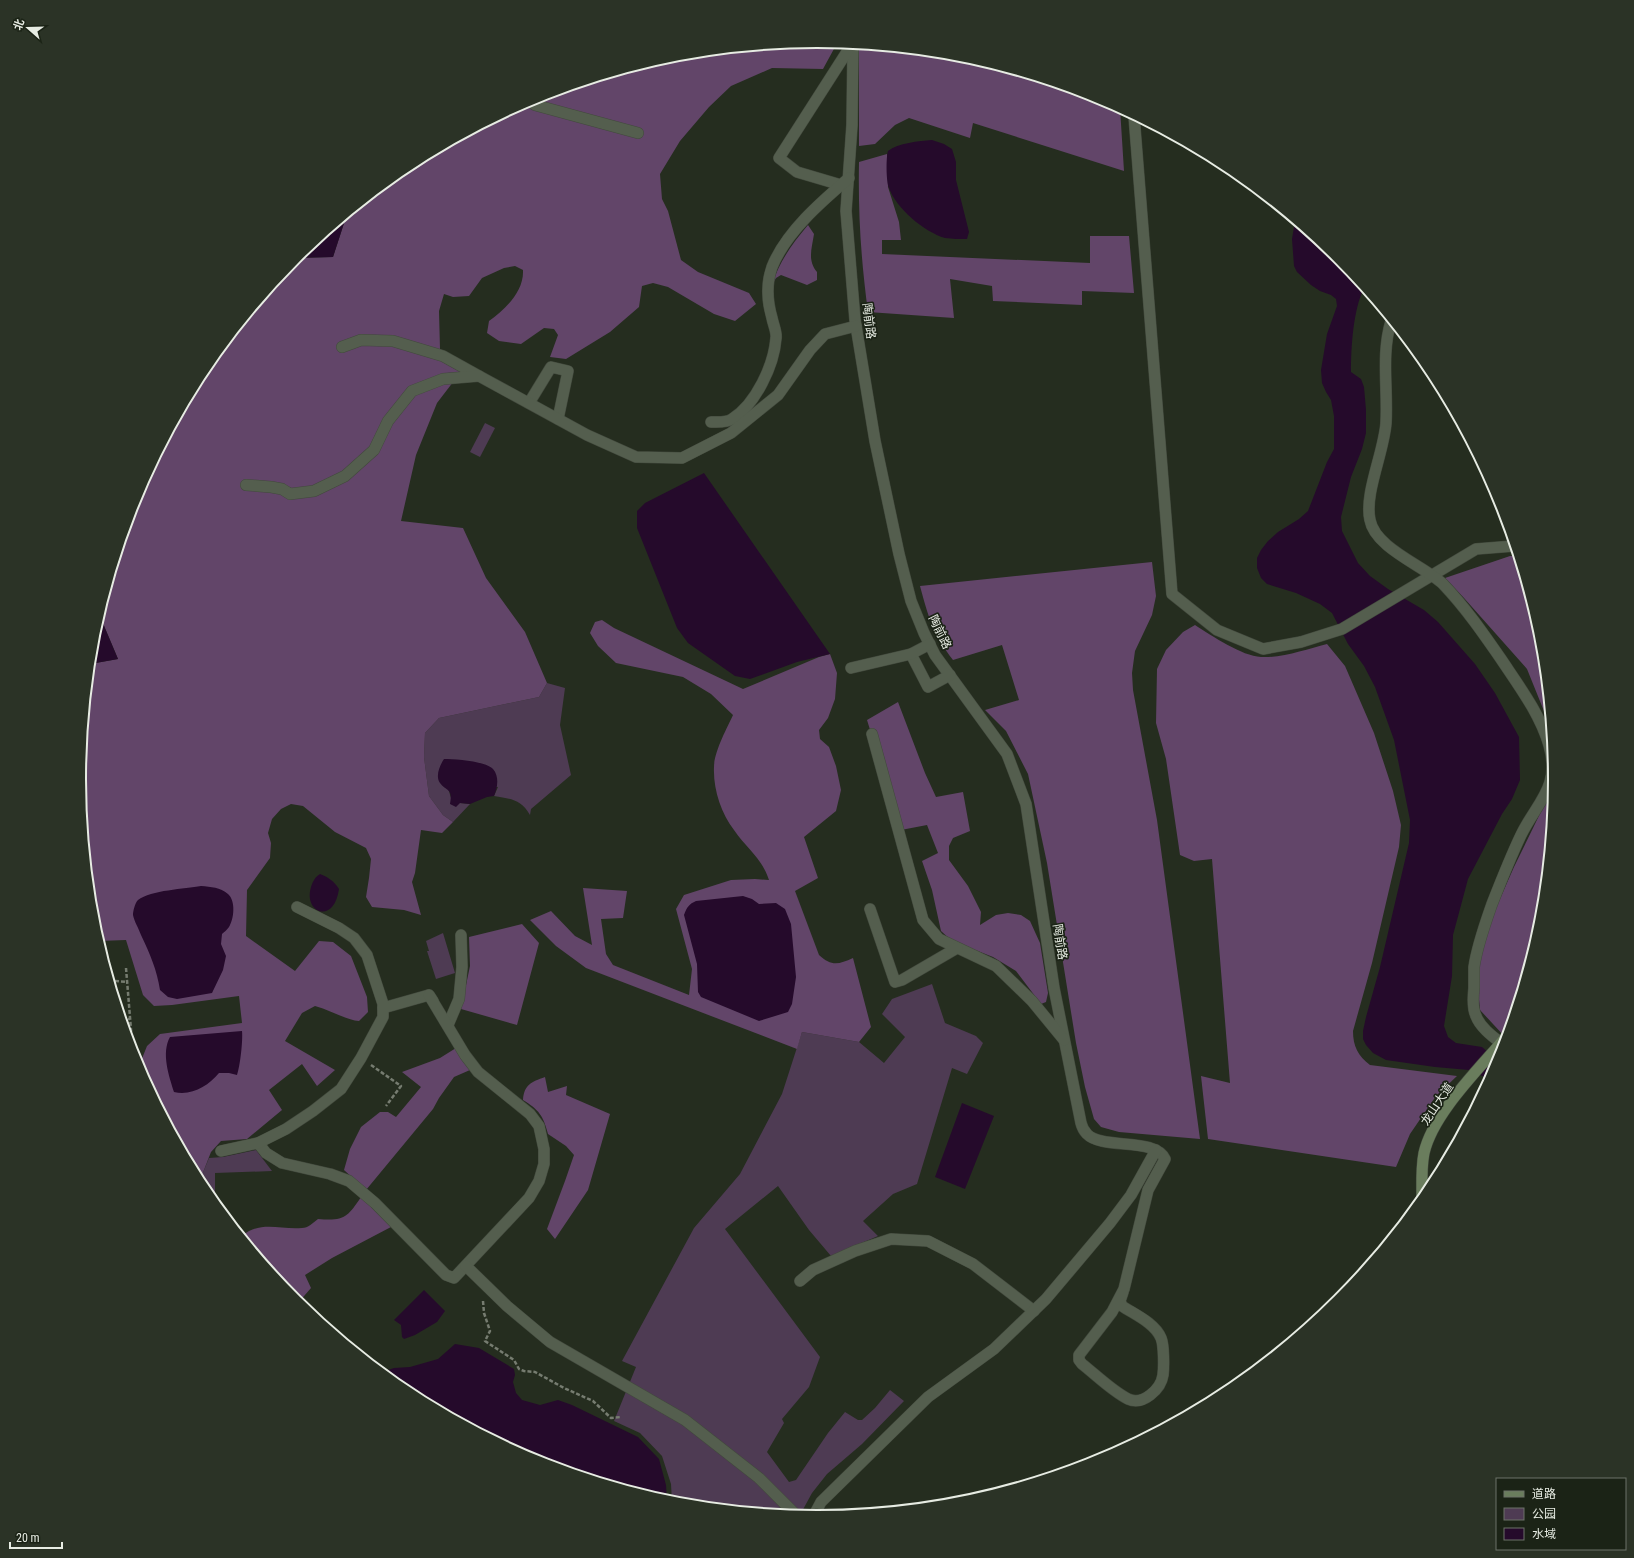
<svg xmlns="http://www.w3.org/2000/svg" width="1634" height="1558" font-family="'Roboto Condensed','Noto Sans SC',sans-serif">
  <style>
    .green { fill: #4e3b53 }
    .forest { fill: #624569 }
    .water { fill: #250a2b }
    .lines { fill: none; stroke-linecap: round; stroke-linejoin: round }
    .minor-casing { stroke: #42493d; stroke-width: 12 }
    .secondary-casing { stroke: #42493d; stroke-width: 12 }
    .path { stroke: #767c70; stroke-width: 2.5; stroke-dasharray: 4 2; stroke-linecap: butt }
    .minor { stroke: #545e4e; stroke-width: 11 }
    .secondary { stroke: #6a7d5d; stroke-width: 11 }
    .labels { text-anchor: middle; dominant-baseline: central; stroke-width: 3.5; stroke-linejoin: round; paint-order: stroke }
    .street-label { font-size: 12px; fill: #e7ece3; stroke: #1b2316 }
    .rim { fill: none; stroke: #e7ece3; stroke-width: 2 }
  </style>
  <rect width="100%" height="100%" fill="#252d1f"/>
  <g class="green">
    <path d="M 485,423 L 495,428 L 480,457 L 470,452 Z"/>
    <path d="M 547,683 L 565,688 L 560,725 L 571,775 L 531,809 L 530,815 C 521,799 511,799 494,796 L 498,787 L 440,782 L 448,788 L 451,798 L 460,803 L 470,804 L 453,822 L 443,815 L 429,796 L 424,757 L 425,733 L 439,718 L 539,697 Z"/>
    <path d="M 443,933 L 455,973 L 436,979 L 427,951 L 429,951 L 426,941 Z"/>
    <path d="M 932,984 L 945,1023 L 976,1036 L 983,1043 L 967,1074 L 952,1068 L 917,1184 L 893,1194 L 863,1221 L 878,1236 L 831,1256 L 809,1230 L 778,1186 L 725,1229 L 820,1357 L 809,1387 L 782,1419 L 784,1423 L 767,1452 L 789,1482 L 796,1480 L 828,1433 L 845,1412 L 858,1420 L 862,1420 L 875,1408 L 890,1390 L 904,1401 L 862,1444 L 827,1474 L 812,1493 L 800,1515 L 672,1502 L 671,1484 L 662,1456 L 640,1433 L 614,1421 L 636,1367 L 622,1361 L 694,1228 L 740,1174 L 782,1094 L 802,1032 L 859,1042 L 884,1063 L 905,1037 L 882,1014 L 892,999 Z"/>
    <path d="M 256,1150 L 272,1171 L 215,1173 L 215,1203 L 203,1189 L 198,1178 L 202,1175 L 209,1158 L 223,1157 Z"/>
  </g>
  <g class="forest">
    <path d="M 817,41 L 835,43 L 835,47 L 823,69 L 772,68 L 731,86 L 709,107 L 680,141 L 660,174 L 662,199 L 668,211 L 681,260 L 698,272 L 749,293 L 756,304 L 735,321 L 714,314 L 668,287 L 653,283 L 642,286 L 639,307 L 610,332 L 566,359 L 550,357 L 558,335 L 554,329 L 544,328 L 521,344 L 499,341 L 487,333 L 489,321 C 505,309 524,292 523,270 L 515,266 L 504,268 L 482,278 L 469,296 L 453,297 L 444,294 L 439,311 L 440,349 L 463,361 L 460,373 L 437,403 L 416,455 L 401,521 L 463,528 L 486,578 L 525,632 L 547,683 L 539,697 L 439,718 L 425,733 L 424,757 L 429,796 L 443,815 L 453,822 L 442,833 L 421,830 L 415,873 L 412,882 L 421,915 L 404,910 L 372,907 L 366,897 L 369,878 L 371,859 L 366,848 L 335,832 L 303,806 L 291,804 L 281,809 L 272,819 L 268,833 L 271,843 L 270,858 L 247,890 L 246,936 L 295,971 L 319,941 L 333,942 L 351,956 L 367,997 L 368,1012 L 359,1021 C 346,1020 330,1010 315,1006 L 302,1013 L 285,1041 L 335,1070 L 317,1086 L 302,1064 L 269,1090 L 282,1110 L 247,1139 L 221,1141 L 211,1152 L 202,1175 L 198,1178 L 141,1071 L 141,1061 L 147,1046 L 160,1034 L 242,1023 L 239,996 L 172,1005 L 154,1006 L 143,995 L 126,940 L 99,941 L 93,923 L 79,779 L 90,664 L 118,659 L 99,614 L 135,496 L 204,369 L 294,258 L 333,257 L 347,214 L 407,165 L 535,97 L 673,55 Z"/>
    <path d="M 859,45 L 961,55 L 1100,97 L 1120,108 L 1124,171 L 973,123 L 970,138 L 909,118 L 895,125 L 875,144 L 859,146 Z"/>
    <path d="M 887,154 L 888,187 L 899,222 L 901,240 L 882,240 L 882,254 L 1090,263 L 1090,236 L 1129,236 L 1134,293 L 1082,291 L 1082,305 L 993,301 L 992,286 L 950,279 L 954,318 L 868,312 C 861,260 858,214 859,162 Z"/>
    <path d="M 808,225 L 814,234 C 812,248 807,260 817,272 L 817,280 L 807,285 L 781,275 L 776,278 L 772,285 C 779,262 792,244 808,225 Z"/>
    <path d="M 1510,556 L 1517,556 L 1541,635 L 1550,726 L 1527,669 L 1464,598 L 1445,578 Z"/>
    <path d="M 1152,562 L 1156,596 L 1152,615 L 1135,651 L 1132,673 L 1133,690 L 1157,820 L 1200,1139 L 1119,1132 L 1101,1127 L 1094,1119 L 1085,1087 L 1076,1043 L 1047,863 L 1028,774 L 1006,731 L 985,710 L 1019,700 L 1002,645 L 953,660 C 933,634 928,616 920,586 Z"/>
    <path d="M 602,620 L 614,628 L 743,689 L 819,657 L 830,654 L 837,673 L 835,699 L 828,718 L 819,730 L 820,739 L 829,747 L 836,766 L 841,790 L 836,811 L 804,837 L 818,878 L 795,891 L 819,955 C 831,966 838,965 853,958 L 871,1027 L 859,1042 L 802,1032 L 797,1049 L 586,968 L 556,946 L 530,920 L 551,911 L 575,936 L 592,945 L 583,888 L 627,891 L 623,918 L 601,919 L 606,954 L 613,965 L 689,995 L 692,969 L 676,909 L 684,895 L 731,880 L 755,879 L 769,880 C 762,858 747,849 734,830 C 721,813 713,789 714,767 C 714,752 727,728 733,715 L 711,694 L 683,677 L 616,663 L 598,646 L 590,633 L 595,622 Z"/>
    <path d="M 1195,625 C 1212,636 1242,656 1261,657 C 1283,658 1307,649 1327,644 L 1345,666 L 1374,733 L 1393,791 L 1401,825 L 1399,847 L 1372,963 L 1353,1031 C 1353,1046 1358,1056 1370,1065 L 1457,1076 L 1436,1096 L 1410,1134 L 1396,1167 L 1208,1139 L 1201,1076 L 1230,1083 L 1212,859 L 1194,861 L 1180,855 L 1166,759 L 1156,723 L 1157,669 L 1166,650 L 1183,632 Z"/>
    <path d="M 898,702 L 925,773 L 936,797 L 963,792 L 970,831 L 953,838 L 949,846 L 949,860 L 968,886 L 981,912 L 980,925 L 996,915 L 1008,913 L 1021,915 L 1030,921 L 1040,943 L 1048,993 L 1046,1002 L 1041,1004 L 1016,971 L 993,957 L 952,941 L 941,931 L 932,890 L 922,861 L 938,853 L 927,825 L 901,830 L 867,720 Z"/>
    <path d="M 1555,779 L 1541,923 L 1506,1038 L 1480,1010 L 1476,969 L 1487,928 L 1514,867 L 1553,787 Z"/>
    <path d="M 522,924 L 539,943 L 517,1025 L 461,1009 L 470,966 L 469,937 Z"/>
    <path d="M 456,1048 L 470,1070 L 454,1077 L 439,1098 L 433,1109 L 366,1190 L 344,1170 L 350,1149 L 361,1127 L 380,1112 L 388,1112 L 396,1117 L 421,1087 L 402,1072 L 440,1058 Z"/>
    <path d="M 545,1077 L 548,1092 L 567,1086 L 566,1095 L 610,1114 L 588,1190 L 555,1239 L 547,1229 L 565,1181 L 574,1155 L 566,1146 L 548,1134 C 543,1115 539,1110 523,1100 C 524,1085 531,1082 545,1077 Z"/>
    <path d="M 361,1197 L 391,1227 L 332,1258 L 305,1275 L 311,1288 L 298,1303 L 242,1236 C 261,1220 280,1230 302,1228 C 308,1228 313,1223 318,1219 C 344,1221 347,1218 361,1197 Z"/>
  </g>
  <g class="water">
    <path d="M 932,140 L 944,144 L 952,149 L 956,162 L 956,180 L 969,232 L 967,239 C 960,239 952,239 945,238 C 924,232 896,208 889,188 C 886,181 886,157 888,151 C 898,143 919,141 932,140 Z"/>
    <path d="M 347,214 L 333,257 L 294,258 L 295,257 Z"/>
    <path d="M 1295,221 L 1339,257 L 1364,288 C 1353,310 1351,348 1351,372 L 1361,379 L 1364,387 L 1366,410 L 1366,433 L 1362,449 L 1351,477 L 1341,517 L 1342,531 L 1358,563 L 1370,576 L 1388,589 L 1424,610 L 1438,622 L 1475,664 L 1495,693 L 1519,737 L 1520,780 L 1512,799 L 1502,814 L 1468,879 L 1460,909 L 1453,935 L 1452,976 L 1444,1026 L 1448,1037 L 1456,1043 L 1482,1047 L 1499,1062 L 1489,1079 L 1469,1070 L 1435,1067 L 1386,1060 L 1373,1053 L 1366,1045 L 1363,1039 L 1363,1031 L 1366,1017 L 1380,967 L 1409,843 L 1410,820 L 1394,740 L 1375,687 L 1364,666 L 1348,644 L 1332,613 L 1320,604 L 1296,593 L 1267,584 L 1261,578 L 1257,568 L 1257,558 L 1261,550 L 1268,541 L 1278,532 L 1299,519 L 1308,511 L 1327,462 L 1334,449 L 1334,416 L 1331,400 L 1326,392 L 1322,383 L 1321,370 L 1327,334 L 1337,306 L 1336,299 L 1331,295 L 1320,291 L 1311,285 L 1297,272 L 1294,266 L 1292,239 Z"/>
    <path d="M 704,473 L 830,654 L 797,662 L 750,679 L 735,676 L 688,643 L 677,628 L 637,528 L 637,511 L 645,503 Z"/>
    <path d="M 99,614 L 118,659 L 90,664 L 93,635 Z"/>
    <path d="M 444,759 C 455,759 485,761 493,769 C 500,777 497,789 494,796 L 487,797 L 470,804 L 460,803 L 456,807 L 450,804 C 453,788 447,792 440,783 C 435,776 440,765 444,759 Z"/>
    <path d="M 320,874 C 328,877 334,881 339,889 C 334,925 303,913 311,887 C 313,881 315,877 320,874 Z"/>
    <path d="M 201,886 C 211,887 220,887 228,894 C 236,901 234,919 229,927 C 227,930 224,932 222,934 L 221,944 L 226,956 L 223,970 L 212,993 L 177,999 L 168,997 L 160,990 C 157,970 150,954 141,935 C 139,929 134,921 133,915 C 133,911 135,903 138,900 C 151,890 185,889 201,886 Z"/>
    <path d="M 743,896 L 752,899 L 759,904 L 776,903 L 785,909 L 791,924 L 796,977 L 792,1004 L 788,1012 L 759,1021 L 701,997 L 698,992 L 697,964 L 684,915 C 687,907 689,904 696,901 Z"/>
    <path d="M 242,1031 C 243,1041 240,1067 237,1075 L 229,1073 L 219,1073 C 208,1086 192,1096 174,1092 C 169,1076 161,1053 170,1037 Z"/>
    <path d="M 962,1103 L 994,1116 L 965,1189 L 935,1177 Z"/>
    <path d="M 424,1290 L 445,1311 L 437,1322 L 415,1335 L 404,1339 L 402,1337 L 401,1325 L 394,1320 Z"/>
    <path d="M 455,1344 L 479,1348 L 514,1369 L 515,1375 L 513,1382 L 516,1393 L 522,1400 L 540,1405 L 558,1400 L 572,1405 L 638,1437 L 659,1459 L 666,1485 L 667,1501 L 534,1461 L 407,1392 L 382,1372 L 394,1368 L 410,1367 L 438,1359 Z"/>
  </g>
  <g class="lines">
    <defs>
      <g id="minor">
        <path d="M 853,45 L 852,125 L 846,211 L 855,320 L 875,441 L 899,554 L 911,601 L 924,633 L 935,655 L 1007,754 L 1026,804 L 1054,988 L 1081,1123 C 1082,1127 1084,1131 1087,1134 C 1102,1150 1155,1137 1165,1159 L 1148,1190 L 1124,1289 L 1112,1312 L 1079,1355 L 1079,1360 L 1082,1364 C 1095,1374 1112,1391 1128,1399 C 1143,1406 1161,1389 1163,1375 C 1164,1367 1164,1345 1161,1338 C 1155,1323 1134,1314 1122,1306 L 1120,1301 L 1123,1292"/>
        <path d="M 535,97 L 535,105 L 638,133"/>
        <path d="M 1134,116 L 1172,594 L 1217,630 L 1263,649 L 1301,642 L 1342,629 L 1476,549 L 1514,546"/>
        <path d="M 841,185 L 797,172 L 779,158 L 852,44"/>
        <path d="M 1391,321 C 1381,355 1388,388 1386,423 C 1384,452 1364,494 1370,520 C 1375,548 1424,566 1443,584 C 1465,607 1483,633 1501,659 C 1519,686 1540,714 1549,745 C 1561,787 1537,802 1521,835 C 1510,858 1501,881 1492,904 C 1485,924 1477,946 1474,967 C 1474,974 1474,981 1474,988 C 1473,997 1472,1008 1476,1016 C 1480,1027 1492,1036 1501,1043"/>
        <path d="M 342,347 L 361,340 L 393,341 L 443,356 L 479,376"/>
        <path d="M 529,403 L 551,367 L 568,371 L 558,419"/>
        <path d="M 711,422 C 718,422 726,423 732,419 C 756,404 774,365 776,338 C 777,332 773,324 772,318 C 767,301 766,284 772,267 C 786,232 821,202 849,178"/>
        <path d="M 246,485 L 271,487 L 282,489 L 290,494 L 314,491 L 345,476 L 374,450 L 388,421 L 412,391 L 443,379 L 479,376 L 587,435 L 636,457 L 682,458 L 731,433 L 778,395 L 810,350 L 825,334 L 856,326"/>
        <path d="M 911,654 L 928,687 L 950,675"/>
        <path d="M 851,668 L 911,654 L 930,644"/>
        <path d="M 872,734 L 923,920 L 939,939 L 996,966 L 1032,1001 L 1064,1040"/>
        <path d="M 870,909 L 895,982 L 902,980 L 957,948"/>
        <path d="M 383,1008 L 429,995 L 433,1001"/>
        <path d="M 445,1021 L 448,1025 L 459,999 L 462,967 L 461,935"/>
        <path d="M 258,1143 L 266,1153 L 282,1163 L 330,1174 L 349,1181 L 375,1203 L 446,1275 L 454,1278 L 529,1198 L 539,1181 L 544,1164 L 544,1149 L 539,1126 L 530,1114 L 478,1072 L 465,1055 L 429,995"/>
        <path d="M 221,1151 L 258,1143 L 286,1129 L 313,1111 L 341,1089 L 361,1058 L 383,1017 L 383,1004 L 367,955 L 354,938 L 339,928 L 297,907"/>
        <path d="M 466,1266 L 507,1306 L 550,1342 L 685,1420 L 759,1478 L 796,1515"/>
        <path d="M 800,1281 L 813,1270 L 855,1251 L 891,1239 L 928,1241 L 973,1264 L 1034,1311"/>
        <path d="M 813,1517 L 821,1502 L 928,1397 L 994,1349 L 1046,1299 L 1110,1223 L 1131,1195 L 1156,1150"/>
      </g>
      <path id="secondary" d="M 1422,1199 C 1422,1184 1421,1168 1424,1153 C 1433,1113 1480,1068 1506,1037"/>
    </defs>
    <use href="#minor" class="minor-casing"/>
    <use href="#secondary" class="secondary-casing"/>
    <g class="path">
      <path d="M 126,968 L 133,1054"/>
      <path d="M 115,981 L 127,982"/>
      <path d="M 122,1019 L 130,1019"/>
      <path d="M 371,1065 L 401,1086 L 386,1106"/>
      <path d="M 483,1301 L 484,1313 L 490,1331 L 485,1341 L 514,1360 L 519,1369 L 524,1371 L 535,1372 L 564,1388 L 593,1401 L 611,1418 L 621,1417"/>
    </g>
    <use href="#minor" class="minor"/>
    <use href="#secondary" class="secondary"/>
  </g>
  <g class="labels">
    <g class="street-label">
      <text transform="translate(869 321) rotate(83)">陶前路</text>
      <text transform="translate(940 632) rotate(64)">陶前路</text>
      <text transform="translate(1060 942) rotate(81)">陶前路</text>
      <text transform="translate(1437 1104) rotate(-56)">龙山大道</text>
    </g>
  </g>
  <path d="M0 0H1634V1558H0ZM86 779a731 731 0 1 1 1462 0a731 731 0 1 1-1462 0Z" fill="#2b3326" fill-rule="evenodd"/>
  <path class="rim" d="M86 779a731 731 0 1 1 1462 0a731 731 0 1 1-1462 0Z"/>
  <rect x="1496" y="1478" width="130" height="72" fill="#1b2316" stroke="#6d7368"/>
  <rect x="1504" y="1491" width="20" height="6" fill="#6a7d5d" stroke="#6d7368"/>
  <text x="1532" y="1498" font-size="12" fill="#e7ece3">道路</text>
  <rect x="1504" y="1508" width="20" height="12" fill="#4e3b53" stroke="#6d7368"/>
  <text x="1532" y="1518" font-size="12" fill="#e7ece3">公园</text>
  <rect x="1504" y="1528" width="20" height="12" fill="#250a2b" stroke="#6d7368"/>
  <text x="1532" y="1538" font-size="12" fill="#e7ece3">水域</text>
  <g transform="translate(28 28) rotate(290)" stroke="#1b2316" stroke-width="3" paint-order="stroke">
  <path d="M0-3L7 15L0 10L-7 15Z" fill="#e7ece3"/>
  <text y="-6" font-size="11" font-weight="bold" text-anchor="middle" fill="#e7ece3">北</text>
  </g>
  <path d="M10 1542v6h52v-6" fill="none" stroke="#e7ece3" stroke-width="2"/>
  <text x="16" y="1542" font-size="12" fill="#e7ece3" stroke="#1b2316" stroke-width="3" paint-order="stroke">20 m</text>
</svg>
